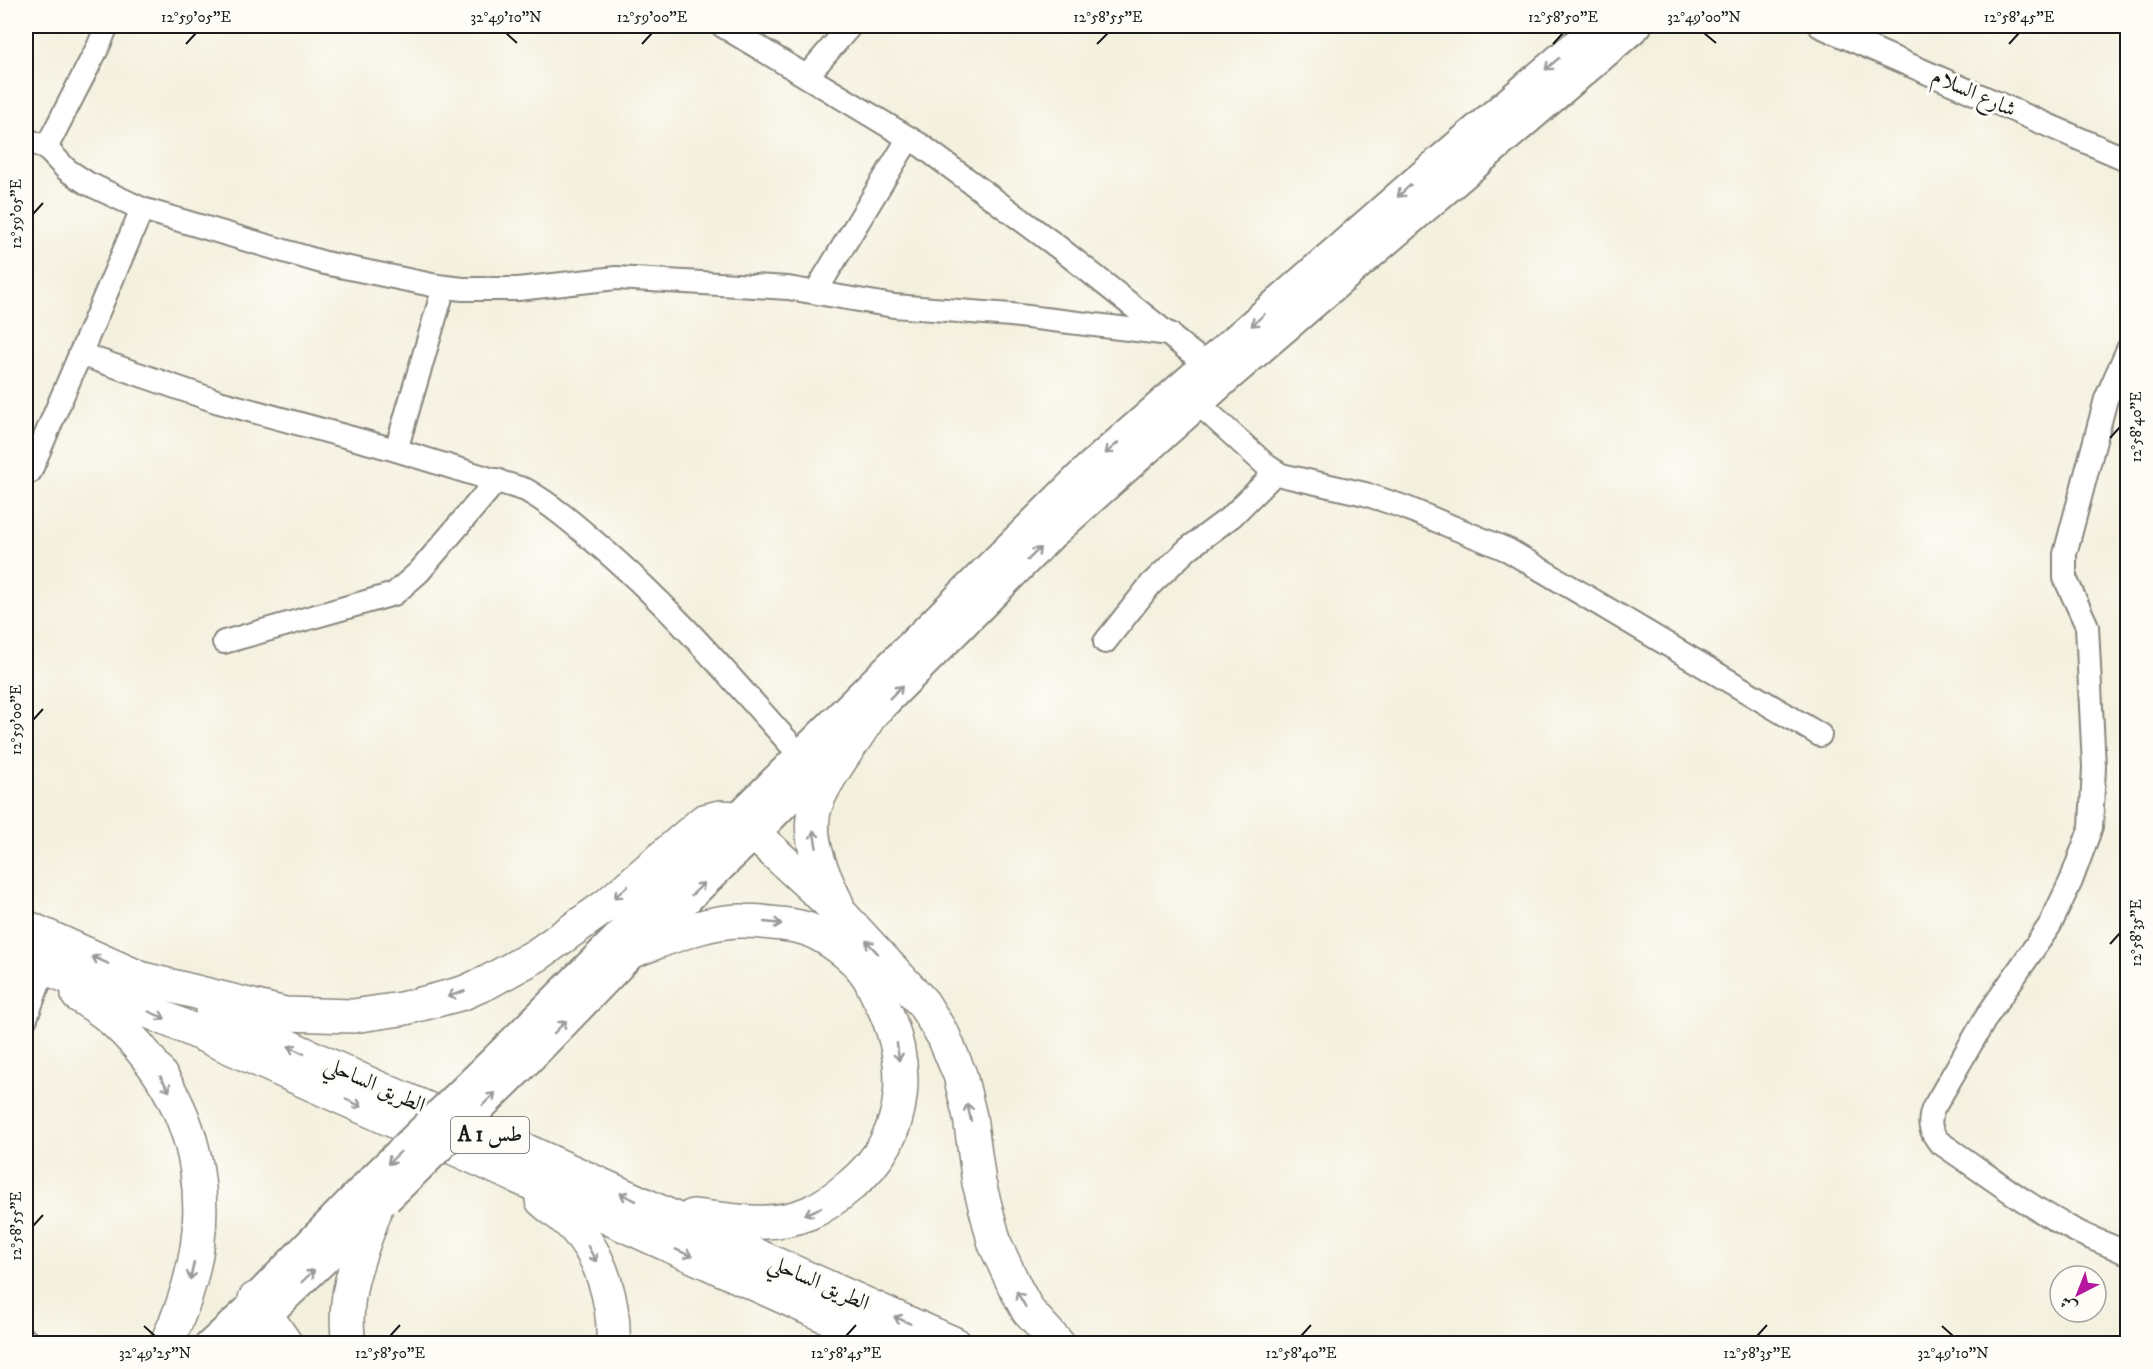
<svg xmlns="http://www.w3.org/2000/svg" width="2153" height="1369" font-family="'IM FELL DW Pica',Amiri,serif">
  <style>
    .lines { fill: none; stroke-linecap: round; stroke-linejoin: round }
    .minor-casing { stroke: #88867d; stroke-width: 26 }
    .major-casing { stroke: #88867d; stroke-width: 32 }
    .highway-casing { stroke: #88867d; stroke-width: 36 }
    .minor { stroke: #fff; stroke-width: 22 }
    .major { stroke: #fff; stroke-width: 28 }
    .highway { stroke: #fff; stroke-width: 33 }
    .major-bridge-casing { stroke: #88867d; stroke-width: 32; stroke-linecap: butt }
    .major-bridge { stroke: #fff; stroke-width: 28 }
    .oneway { stroke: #999 }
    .ticks { fill: none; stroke: #1c1c1c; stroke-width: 2 }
    .labels { text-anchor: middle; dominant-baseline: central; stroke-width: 6; stroke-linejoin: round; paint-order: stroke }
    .shield { fill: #fdfcf7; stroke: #605f5e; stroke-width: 1.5 }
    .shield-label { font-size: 21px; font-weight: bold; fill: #1c1c1c }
    .street-label { font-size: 22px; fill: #1c1c1c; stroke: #fdfcf7 }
    .neatline { fill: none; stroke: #1c1c1c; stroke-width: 2 }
    .ticks-label { font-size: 15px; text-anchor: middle; fill: #1c1c1c }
  </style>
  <rect width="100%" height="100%" fill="#fdfcf7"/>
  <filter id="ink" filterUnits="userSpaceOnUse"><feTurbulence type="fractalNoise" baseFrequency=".0167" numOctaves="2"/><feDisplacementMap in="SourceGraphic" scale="12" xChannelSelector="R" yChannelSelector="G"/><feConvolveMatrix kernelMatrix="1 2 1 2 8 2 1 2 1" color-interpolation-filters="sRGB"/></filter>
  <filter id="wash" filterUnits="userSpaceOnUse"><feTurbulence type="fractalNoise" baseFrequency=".008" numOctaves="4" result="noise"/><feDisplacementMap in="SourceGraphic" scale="24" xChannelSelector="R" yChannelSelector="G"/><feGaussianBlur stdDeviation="1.35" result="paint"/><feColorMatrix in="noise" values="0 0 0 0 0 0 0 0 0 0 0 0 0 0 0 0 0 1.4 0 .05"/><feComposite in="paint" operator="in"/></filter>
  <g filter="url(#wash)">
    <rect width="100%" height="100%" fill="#f4f0de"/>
  </g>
  <g filter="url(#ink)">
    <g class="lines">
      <defs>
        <g id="minor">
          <path d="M 723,26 L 922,146 L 1058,247 L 1207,365"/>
          <path d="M 1820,26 L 2128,160"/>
          <path d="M 807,76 L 850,26"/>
          <path d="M 26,139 L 46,148 L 67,170 L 87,183 L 142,209 L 325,263 L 437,286 L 463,289 L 518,289 L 616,278 L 788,288 L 894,306 L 1011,315 L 1170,334"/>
          <path d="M 46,148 L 98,47 L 107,26"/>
          <path d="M 816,291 L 909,138"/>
          <path d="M 2128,349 L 2106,399 L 2065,554 L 2065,578 L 2087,626 L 2094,767 L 2091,827 L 2071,881 L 2050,925 L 1987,1016 L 1933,1109 C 1928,1123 1930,1131 1939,1142 C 1984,1172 2028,1207 2076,1231 C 2093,1240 2111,1245 2128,1254"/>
          <path d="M 80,354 L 219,402 L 396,450 L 526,490 C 552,505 574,524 596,543 C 671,606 735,683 800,755"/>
          <path d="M 1199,404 L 1267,466 L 1281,475 L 1365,494 L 1404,507 L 1508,550 L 1820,735"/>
          <path d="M 396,450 L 444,287"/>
          <path d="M 30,472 L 142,209"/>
          <path d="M 224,642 L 394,594 L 419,572 L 497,480"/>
          <path d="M 1105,642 L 1151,584 L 1189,548 L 1232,516 L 1276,472"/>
          <path d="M 26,1018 L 43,972"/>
          <path d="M 26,1340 L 29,1344"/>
          <path d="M 206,1344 L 255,1299"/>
          <path d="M 236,1344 L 266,1316"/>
        </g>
        <g id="major">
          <path d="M 496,1058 L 1089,467 L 1414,182 L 1597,26"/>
          <path d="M 520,1069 L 635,950 L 754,835 L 1053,534 L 1225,380 L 1637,26"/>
          <path d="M 255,1299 L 372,1179"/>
          <path d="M 266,1316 L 375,1212"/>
        </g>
        <g id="highway">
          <path d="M 837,904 C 824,877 807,842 814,811 C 820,785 853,743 868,719"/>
          <path d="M 26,927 L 160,987"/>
          <path d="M 635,950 C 669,938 708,920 744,921 C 753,921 763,922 771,923 C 783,924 796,925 807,929 C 826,936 854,956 865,972 C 870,978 873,985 876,992 C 913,1059 912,1134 851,1185 C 838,1196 825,1206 809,1213 C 771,1229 733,1220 693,1216"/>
          <path d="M 26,959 L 192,1030 L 888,1344"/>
          <path d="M 139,978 L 285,1014 L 353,1016 L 401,1009 L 433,1001 L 463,993 L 488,982 L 537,955 L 606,906 L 704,821 L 720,817 L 737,818 L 841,914 L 923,1003 L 944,1037 L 960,1075 L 970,1117 L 979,1183 L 995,1244 L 1015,1287 L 1028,1311 L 1058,1344"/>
          <path d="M 78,995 C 88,1002 99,1008 108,1016 C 209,1104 224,1226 166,1344"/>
          <path d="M 212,1011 L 376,1087 L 522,1149 L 735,1246 L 955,1344"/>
          <path d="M 542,1200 C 552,1209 564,1217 574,1227 C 602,1256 615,1304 613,1344"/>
          <path d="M 255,1299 L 286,1344"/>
          <path d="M 349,1344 C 341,1294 359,1257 375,1211"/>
        </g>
      </defs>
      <use href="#minor" class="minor-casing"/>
      <use href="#major" class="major-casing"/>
      <use href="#highway" class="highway-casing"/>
      <use href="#minor" class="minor"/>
      <use href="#major" class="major"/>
      <use href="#highway" class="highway"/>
      <defs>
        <g id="major-bridge">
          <path d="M 372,1179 L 496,1058"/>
          <path d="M 387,1199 L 520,1069"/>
        </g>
      </defs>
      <use href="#major-bridge" class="major-bridge-casing"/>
      <use href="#major-bridge" class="major-bridge"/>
    </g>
    <defs><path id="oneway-shaft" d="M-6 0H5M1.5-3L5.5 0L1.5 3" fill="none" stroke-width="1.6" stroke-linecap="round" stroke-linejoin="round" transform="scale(1.5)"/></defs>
    <g class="oneway">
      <use href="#oneway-shaft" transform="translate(1552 64) rotate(139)"/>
      <use href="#oneway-shaft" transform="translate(1404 191) rotate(138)"/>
      <use href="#oneway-shaft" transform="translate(1258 320) rotate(138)"/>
      <use href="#oneway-shaft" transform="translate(1112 448) rotate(139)"/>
      <use href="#oneway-shaft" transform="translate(1034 554) rotate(-45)"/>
      <use href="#oneway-shaft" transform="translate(896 692) rotate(-45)"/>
      <use href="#oneway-shaft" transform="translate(815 839) rotate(-100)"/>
      <use href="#oneway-shaft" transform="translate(698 889) rotate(-44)"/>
      <use href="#oneway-shaft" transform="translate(621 892) rotate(139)"/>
      <use href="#oneway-shaft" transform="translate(773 923) rotate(6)"/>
      <use href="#oneway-shaft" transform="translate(872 947) rotate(-133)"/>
      <use href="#oneway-shaft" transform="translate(100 960) rotate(-156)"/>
      <use href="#oneway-shaft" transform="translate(456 994) rotate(162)"/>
      <use href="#oneway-shaft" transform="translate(157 1015) rotate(23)"/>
      <use href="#oneway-shaft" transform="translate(560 1027) rotate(-46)"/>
      <use href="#oneway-shaft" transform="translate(296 1050) rotate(-155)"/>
      <use href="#oneway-shaft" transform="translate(898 1052) rotate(83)"/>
      <use href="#oneway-shaft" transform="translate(165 1084) rotate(59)"/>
      <use href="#oneway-shaft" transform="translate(489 1099) rotate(-44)"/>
      <use href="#oneway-shaft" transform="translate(354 1103) rotate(24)"/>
      <use href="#oneway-shaft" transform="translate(969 1112) rotate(-103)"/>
      <use href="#oneway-shaft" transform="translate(394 1158) rotate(136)"/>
      <use href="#oneway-shaft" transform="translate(628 1197) rotate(-155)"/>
      <use href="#oneway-shaft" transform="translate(813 1211) rotate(156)"/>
      <use href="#oneway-shaft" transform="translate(684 1253) rotate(24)"/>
      <use href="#oneway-shaft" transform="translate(592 1254) rotate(62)"/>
      <use href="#oneway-shaft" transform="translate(192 1271) rotate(103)"/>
      <use href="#oneway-shaft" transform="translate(308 1276) rotate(-44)"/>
      <use href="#oneway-shaft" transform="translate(1021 1299) rotate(-120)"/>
      <use href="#oneway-shaft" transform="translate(902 1320) rotate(-156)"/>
    </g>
  </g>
  <path class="ticks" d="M 506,33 L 517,43M 1704,33 L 1716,43M 186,44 L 196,33M 642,44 L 652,33M 1097,44 L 1108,33M 1553,44 L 1563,33M 2009,44 L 2019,33M 33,214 L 43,203M 2110,438 L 2120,427M 33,720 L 43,709M 2110,944 L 2120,933M 33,1226 L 43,1215M 144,1326 L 155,1336M 1942,1326 L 1953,1336M 390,1336 L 400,1325M 846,1336 L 856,1325M 1301,1336 L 1311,1325M 1757,1336 L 1767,1325"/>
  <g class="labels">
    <rect class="shield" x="451" y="1117" width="78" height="36" rx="4.5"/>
    <g class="shield-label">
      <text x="490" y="1135">A 1 طس</text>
    </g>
    <g class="street-label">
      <text transform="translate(1974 93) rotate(24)">شارع السلام</text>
      <text transform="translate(375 1085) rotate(24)">الطريق الساحلي</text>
      <text transform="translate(819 1283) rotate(24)">الطريق الساحلي</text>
    </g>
  </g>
  <rect width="2153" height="1369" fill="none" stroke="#fdfcf7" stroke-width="66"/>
  <g transform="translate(2078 1294) rotate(222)"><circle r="28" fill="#fdfcf7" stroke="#a3a29f" stroke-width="1.5"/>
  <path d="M0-4.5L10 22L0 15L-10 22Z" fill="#b5179e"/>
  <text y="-9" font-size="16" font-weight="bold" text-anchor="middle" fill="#1c1c1c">ش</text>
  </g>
  <rect x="33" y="33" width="2087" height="1303" class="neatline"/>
  <g class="ticks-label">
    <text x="196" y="22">12°59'05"E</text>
    <text x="506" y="22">32°49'10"N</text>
    <text x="652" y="22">12°59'00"E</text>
    <text x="1108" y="22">12°58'55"E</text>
    <text x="1563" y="22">12°58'50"E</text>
    <text x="1704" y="22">32°49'00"N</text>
    <text x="2019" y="22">12°58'45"E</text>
    <text transform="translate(16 214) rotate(-90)" y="5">12°59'05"E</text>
    <text transform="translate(2136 427) rotate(-90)" y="5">12°58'40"E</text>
    <text transform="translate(16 720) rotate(-90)" y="5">12°59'00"E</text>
    <text transform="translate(2136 933) rotate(-90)" y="5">12°58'35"E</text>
    <text transform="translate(16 1226) rotate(-90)" y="5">12°58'55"E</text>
    <text x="155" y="1358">32°49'25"N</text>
    <text x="390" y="1358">12°58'50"E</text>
    <text x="846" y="1358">12°58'45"E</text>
    <text x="1301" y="1358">12°58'40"E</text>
    <text x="1757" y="1358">12°58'35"E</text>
    <text x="1953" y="1358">32°49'10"N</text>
  </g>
</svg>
